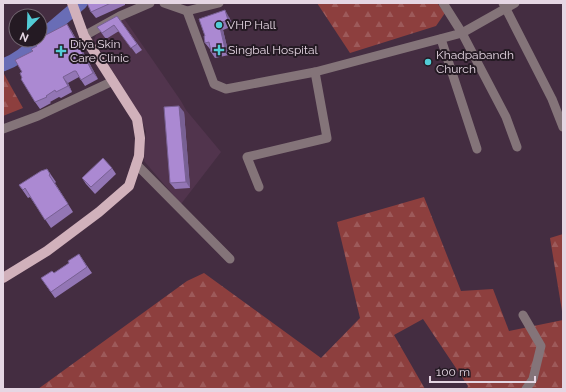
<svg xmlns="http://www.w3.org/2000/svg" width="566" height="392" font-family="Raleway,sans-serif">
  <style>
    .built { fill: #51344d }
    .forest { fill: url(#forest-firs) }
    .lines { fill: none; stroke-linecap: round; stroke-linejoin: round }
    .river { stroke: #696db6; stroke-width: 13 }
    .minor { stroke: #847479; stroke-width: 9 }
    .major { stroke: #d1b1bb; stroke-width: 10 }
    .wall { fill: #9376b5 }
    .shaded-wall { fill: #786093 }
    .building { fill: #ab89d2; stroke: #786093 }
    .poi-dot { fill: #52ccd6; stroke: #241a23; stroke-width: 1.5 }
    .labels { text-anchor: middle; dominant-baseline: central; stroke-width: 4; stroke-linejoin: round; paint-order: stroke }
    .poi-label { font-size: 12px; fill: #e5d6e3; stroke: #241a23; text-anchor: start }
  </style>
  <defs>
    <pattern id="forest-firs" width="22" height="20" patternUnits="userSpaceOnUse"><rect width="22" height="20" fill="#8d3f3e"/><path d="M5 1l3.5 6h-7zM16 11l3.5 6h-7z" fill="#9d5a5a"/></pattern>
  </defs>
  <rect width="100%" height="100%" fill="#442d41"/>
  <path class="built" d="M 123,17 L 181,101 L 186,110 L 221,152 L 181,204 L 144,161 L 146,132 L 142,120 L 94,40 L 96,35 Z"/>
  <g class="forest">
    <path d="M 317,3 L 437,3 L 445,13 L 436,26 L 350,53 Z"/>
    <path d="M 3,74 L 4,74 L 23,108 L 3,116 Z"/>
    <path d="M 424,197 L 461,291 L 493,289 L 509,331 L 563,320 L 563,389 L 467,389 L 468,386 L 423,319 L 394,335 L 425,389 L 38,389 L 187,281 L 204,273 L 321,358 L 360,318 L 337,222 Z"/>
    <path d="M 563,234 L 563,317 L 550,238 Z"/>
  </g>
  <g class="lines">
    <g class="river">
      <path d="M 40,38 L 81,3"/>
      <path d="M 3,65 C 17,60 28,51 38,40"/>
    </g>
    <g class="minor">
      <path d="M 164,3 L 187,11 L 219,3"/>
      <path d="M 503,3 L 552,99 L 563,127"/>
      <path d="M 515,3 L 462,33 L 506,117 L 517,147"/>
      <path d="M 187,11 L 214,84 L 226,89 L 315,72"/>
      <path d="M 84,36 L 120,16 L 150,3"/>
      <path d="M 441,39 L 477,149"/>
      <path d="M 3,129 L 38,116 L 113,81"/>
      <path d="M 136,164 L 230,259"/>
      <path d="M 259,187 L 247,157 L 327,138 L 315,72 L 462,33 L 443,3"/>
      <path d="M 523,315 L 541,346 L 533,379 L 526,389"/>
    </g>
    <path class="major" d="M 3,278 L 47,251 L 99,212 L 129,186 L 139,156 L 140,138 L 137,119 L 84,36 L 72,3"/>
  </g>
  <g class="wall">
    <path d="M 87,3 L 125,3 L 125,5 L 96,18 L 91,12 Z"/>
    <path d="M 117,16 L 142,50 L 136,54 L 119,31 L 106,39 L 97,27 Z"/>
    <path d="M 229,17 L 233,26 L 223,30 L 229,55 L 215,58 L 211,52 L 210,49 L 205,43 L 205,36 L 199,19 Z"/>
    <path d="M 71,30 L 98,79 L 85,86 L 79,77 L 68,83 L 72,92 L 61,98 L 59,97 L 50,102 L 51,103 L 40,109 L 35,102 L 22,78 L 22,72 Z"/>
    <path d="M 184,112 L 190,188 L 175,189 L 170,183 Z"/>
    <path d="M 112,168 L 116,174 L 95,194 L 86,184 L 82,178 Z"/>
    <path d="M 47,169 L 56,182 L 55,183 L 73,212 L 51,228 L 30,197 L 28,198 L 19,185 Z"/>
    <path d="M 79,254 L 92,273 L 55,298 L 41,278 L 54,273 L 69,263 Z"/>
  </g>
  <g class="shaded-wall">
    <path d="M 225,10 L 229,17 L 233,26 L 228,20 Z"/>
    <path d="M 219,23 L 223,30 L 229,55 L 225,49 Z"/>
    <path d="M 67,24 L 71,30 L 98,79 L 93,73 Z"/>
    <path d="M 63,77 L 68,83 L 72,92 L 68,86 Z"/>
    <path d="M 179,106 L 184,112 L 190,188 L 186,182 Z"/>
  </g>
  <g class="building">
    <path d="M 87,3 L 111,3 L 91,12 Z"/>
    <path d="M 225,10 L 228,20 L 219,23 L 225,49 L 211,52 L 209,42 L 205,43 L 204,36 L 205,36 L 199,19 Z"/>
    <path d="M 117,16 L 137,44 L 131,48 L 114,25 L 102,33 L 97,27 Z"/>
    <path d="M 67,24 L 93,73 L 81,80 L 76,71 L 74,71 L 63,77 L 68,86 L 56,92 L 55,90 L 46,96 L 47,97 L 35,102 L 21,79 L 22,78 L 20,73 L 22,72 L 15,60 L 33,51 L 31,49 L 37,46 L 34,42 L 37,40 L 40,40 L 40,38 Z"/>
    <path d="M 179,106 L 186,182 L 170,183 L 164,107 Z"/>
    <path d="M 103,158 L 112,168 L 91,187 L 82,178 Z"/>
    <path d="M 47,169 L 50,174 L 49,175 L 68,204 L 45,220 L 25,188 L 23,190 L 19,185 L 41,171 Z"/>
    <path d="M 79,254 L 87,267 L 51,292 L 41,278 L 52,271 L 54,273 L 69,263 L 68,261 Z"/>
  </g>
  <g class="poi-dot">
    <circle cx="219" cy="25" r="4"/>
    <path d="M217 44h4v4h4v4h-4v4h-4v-4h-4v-4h4z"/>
    <path d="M59 45h4v4h4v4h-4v4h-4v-4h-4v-4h4z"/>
    <circle cx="428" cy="62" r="4"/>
  </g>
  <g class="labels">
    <g class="poi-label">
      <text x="227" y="25">VHP Hall</text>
      <text x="70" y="44">Diya Skin<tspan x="70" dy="14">Care Clinic</tspan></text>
      <text x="228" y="50">Singbal Hospital</text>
      <text x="436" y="55">Khadpabandh<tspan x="436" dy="14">Church</tspan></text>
    </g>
  </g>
  <rect width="566" height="392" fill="none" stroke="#e5d6e3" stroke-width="8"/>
  <g transform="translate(28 28) rotate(203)"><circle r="19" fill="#241a23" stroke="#716570"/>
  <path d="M0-3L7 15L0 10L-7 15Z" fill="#52ccd6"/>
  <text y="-6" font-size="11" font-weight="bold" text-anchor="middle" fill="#e5d6e3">N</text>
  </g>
  <path d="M430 376v6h105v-6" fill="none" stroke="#e5d6e3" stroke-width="2"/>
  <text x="436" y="376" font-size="12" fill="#e5d6e3" stroke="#241a23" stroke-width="3" paint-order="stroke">100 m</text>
</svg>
